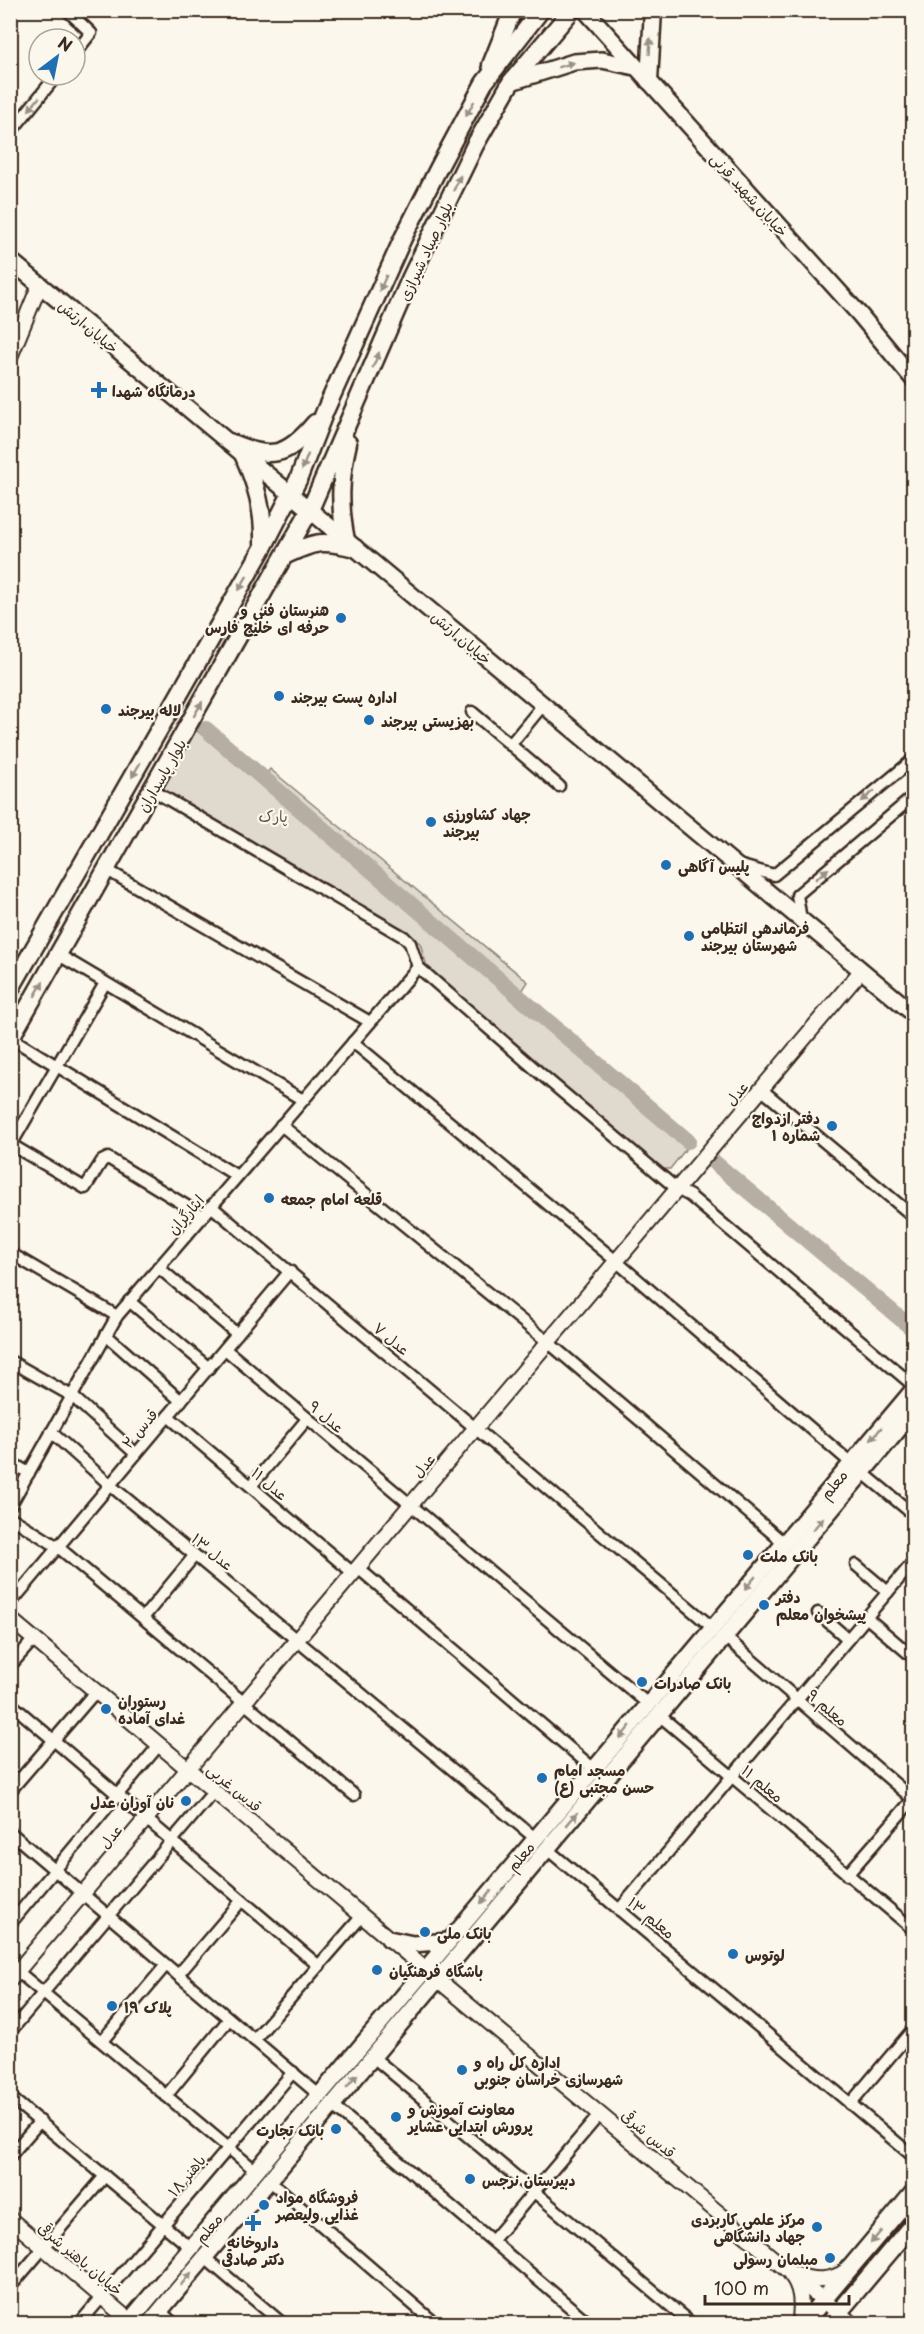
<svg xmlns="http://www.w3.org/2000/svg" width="924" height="2334" font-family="'Playpen Sans','Playpen Sans Arabic',sans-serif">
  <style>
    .green { fill: #dfd9ce; stroke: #8d8276; stroke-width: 1.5 }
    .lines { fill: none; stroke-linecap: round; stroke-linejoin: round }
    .river { stroke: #b6aea2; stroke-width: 16 }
    .minor-casing { stroke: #3b2a1e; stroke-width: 15 }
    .tertiary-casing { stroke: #3b2a1e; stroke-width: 18 }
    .secondary-casing { stroke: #3b2a1e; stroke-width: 20 }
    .primary-casing { stroke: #3b2a1e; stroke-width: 21 }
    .minor { stroke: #fbf7ec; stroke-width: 10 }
    .tertiary { stroke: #fbf7ec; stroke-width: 14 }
    .secondary { stroke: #fbf7ec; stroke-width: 15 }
    .primary { stroke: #fbf7ec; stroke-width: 16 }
    .oneway { fill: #9b9085 }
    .poi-dot { fill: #1f6fb2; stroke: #fbf7ec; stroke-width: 2 }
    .labels { text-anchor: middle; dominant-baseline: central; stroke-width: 4.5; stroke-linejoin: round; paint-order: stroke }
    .street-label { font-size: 15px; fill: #3b2a1e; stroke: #fbf7ec }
    .poi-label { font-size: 15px; font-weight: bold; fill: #3b2a1e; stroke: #fbf7ec; text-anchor: start }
    .park-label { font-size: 15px; fill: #64564a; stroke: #fbf7ec }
  </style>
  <rect width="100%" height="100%" fill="#fbf7ec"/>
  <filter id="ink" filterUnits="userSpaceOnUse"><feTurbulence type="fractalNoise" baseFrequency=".0167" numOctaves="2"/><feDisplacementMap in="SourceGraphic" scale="12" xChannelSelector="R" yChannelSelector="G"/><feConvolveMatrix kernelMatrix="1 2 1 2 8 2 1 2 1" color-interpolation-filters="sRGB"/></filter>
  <g filter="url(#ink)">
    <path class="green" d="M 195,729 L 259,784 L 270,769 L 528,982 L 522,991 L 692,1141 L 670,1169 L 662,1169 L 428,970 L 420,943 L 162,788 Z"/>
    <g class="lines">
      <g class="river">
        <path d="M 206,729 L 688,1141"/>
        <path d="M 709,1158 L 914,1330"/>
      </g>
      <defs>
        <g id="minor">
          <path d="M 67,10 L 91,33 L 75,53"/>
          <path d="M 10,133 L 57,75"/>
          <path d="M 472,712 L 559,786"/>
          <path d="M 510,745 L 543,705"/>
          <path d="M 152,790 L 404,937 L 410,943 L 418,967 L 542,1075 L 677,1189 L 690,1196 L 914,1386"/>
          <path d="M 738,865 L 774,875 L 914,759"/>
          <path d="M 107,870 L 370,1022"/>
          <path d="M 801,920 L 797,895 L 914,796"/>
          <path d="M 59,955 L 303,1100"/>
          <path d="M 11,1038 L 237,1176"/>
          <path d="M 353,1042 L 616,1261 L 851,1463"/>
          <path d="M 761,1089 L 914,1217"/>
          <path d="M 281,1125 L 548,1342 L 784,1543"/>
          <path d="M 10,1144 L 85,1188 L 102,1161 L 108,1158 L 203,1216"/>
          <path d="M 11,1145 L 105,983"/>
          <path d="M 211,1206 L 713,1628"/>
          <path d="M 10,1253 L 117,1316"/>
          <path d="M 158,1267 L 237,1334"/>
          <path d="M 129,1301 L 209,1368"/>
          <path d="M 106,1335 L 181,1401"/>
          <path d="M 225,1349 L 648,1704"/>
          <path d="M 10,1361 L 72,1396 L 136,1454"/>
          <path d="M 168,1416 L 353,1573"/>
          <path d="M 51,1432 L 110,1485 L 535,1838"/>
          <path d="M 10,1462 L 29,1473"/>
          <path d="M 862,1472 L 914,1515"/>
          <path d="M 251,1486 L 307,1419"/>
          <path d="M 10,1506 L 117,1316 L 418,967"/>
          <path d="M 10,1517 L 58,1547 L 354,1795"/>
          <path d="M 856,1565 L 888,1592"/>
          <path d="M 358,1568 L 594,1769"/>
          <path d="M 10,1604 L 290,1271"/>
          <path d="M 818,1613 L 848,1639"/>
          <path d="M 866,1617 L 914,1658"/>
          <path d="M 143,1618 L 195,1555"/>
          <path d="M 725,1637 L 914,1800"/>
          <path d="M 10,1666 L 34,1639"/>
          <path d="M 10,1703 L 319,1966"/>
          <path d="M 659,1715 L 914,1930"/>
          <path d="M 10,1791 L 96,1691"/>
          <path d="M 10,1832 L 319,2095"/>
          <path d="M 547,1849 L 914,2157"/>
          <path d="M 847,1875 L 914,1798"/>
          <path d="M 619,1910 L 914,1561"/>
          <path d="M 10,1924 L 159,1745"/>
          <path d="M 10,1965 L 256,2171"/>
          <path d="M 178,1975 L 242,1900"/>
          <path d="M 10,2032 L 214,1791"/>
          <path d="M 254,2040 L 362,1916"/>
          <path d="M 102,2041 L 166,1965"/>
          <path d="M 373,2057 L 692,2324"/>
          <path d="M 166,2096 L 229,2019"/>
          <path d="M 10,2097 L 191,2248"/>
          <path d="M 850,2104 L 914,2028"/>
          <path d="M 332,2105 L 590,2324"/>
          <path d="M 10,2156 L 40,2121"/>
          <path d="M 269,2180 L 436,2324"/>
          <path d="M 493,2240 L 600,2114"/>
          <path d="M 204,2257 L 283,2324"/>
          <path d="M 10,2287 L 105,2176"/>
          <path d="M 160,2311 L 174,2324"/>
          <path d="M 79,2324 L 293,2072"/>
        </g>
        <g id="tertiary">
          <path d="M 10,357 L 40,284"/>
          <path d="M 10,1619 L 437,1979 L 852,2324"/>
          <path d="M 10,1980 L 861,971"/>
          <path d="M 10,2219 L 130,2321"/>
          <path d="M 797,2274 C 813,2282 833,2281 847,2270"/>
          <path d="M 791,2275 C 802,2288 802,2308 799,2324"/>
        </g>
        <g id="secondary">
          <path d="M 585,10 L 860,315 L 914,380"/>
          <path d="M 511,82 L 574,62 L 602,60 L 635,67"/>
          <path d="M 10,260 L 914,1014"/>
          <path d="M 389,1939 L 413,1944 L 449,1941"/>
          <path d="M 127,2324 L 914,1389"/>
          <path d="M 149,2324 L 914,1411"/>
        </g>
        <g id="primary">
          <path d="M 491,65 L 513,10"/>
          <path d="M 649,81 L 653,10"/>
          <path d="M 229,442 C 270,459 285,459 315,423"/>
          <path d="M 243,454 C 256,484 264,510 263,543"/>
          <path d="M 346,540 C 339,506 340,477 348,443"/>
          <path d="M 286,555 C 316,541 323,540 355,548"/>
          <path d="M 10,990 L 263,548 L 298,480 L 325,411 L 403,238 L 438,169 L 484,83 L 541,10"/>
          <path d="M 10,1039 L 310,510 L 411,277 L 475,145 L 511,82 L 572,10"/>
          <path d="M 803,2324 L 914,2192"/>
          <path d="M 829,2324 L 914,2223"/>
        </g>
      </defs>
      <use href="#minor" class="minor-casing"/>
      <use href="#tertiary" class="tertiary-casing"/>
      <use href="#secondary" class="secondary-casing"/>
      <use href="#primary" class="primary-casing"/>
      <use href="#minor" class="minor"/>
      <use href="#tertiary" class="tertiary"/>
      <use href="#secondary" class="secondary"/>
      <use href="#primary" class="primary"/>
    </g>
    <defs><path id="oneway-solid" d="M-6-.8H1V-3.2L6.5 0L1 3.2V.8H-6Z" transform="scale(1.5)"/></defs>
    <g class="oneway">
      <use href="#oneway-solid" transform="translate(650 46) rotate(-87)"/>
      <use href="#oneway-solid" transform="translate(566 65) rotate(-16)"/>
      <use href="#oneway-solid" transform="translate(34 104) rotate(129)"/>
      <use href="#oneway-solid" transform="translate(470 109) rotate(118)"/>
      <use href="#oneway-solid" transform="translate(457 183) rotate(-65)"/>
      <use href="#oneway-solid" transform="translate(383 283) rotate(114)"/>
      <use href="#oneway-solid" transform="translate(376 360) rotate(-67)"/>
      <use href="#oneway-solid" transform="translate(305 462) rotate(111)"/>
      <use href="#oneway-solid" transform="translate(243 583) rotate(120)"/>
      <use href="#oneway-solid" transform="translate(198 709) rotate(-60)"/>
      <use href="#oneway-solid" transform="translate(136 770) rotate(120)"/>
      <use href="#oneway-solid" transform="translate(868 796) rotate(140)"/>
      <use href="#oneway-solid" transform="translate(822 874) rotate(-40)"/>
      <use href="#oneway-solid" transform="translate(39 989) rotate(-60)"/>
      <use href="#oneway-solid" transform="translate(876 1434) rotate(130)"/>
      <use href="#oneway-solid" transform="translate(818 1524) rotate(-50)"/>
      <use href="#oneway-solid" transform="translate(750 1583) rotate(130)"/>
      <use href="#oneway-solid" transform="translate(625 1732) rotate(130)"/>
      <use href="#oneway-solid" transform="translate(572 1819) rotate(-50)"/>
      <use href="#oneway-solid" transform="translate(486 1897) rotate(130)"/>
      <use href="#oneway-solid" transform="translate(352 2081) rotate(-50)"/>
      <use href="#oneway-solid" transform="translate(876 2237) rotate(130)"/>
      <use href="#oneway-solid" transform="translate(186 2279) rotate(-50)"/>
    </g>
  </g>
  <g class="poi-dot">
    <path d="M96 381h6v6h6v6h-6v6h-6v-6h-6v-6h6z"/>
    <circle cx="341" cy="618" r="6"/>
    <circle cx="279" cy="696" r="6"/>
    <circle cx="106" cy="709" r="6"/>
    <circle cx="369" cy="720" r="6"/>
    <circle cx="431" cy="822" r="6"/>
    <circle cx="666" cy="865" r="6"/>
    <circle cx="689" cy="936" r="6"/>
    <circle cx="832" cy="1126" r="6"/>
    <circle cx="269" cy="1198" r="6"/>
    <circle cx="748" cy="1555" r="6"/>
    <circle cx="764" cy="1605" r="6"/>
    <circle cx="642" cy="1682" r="6"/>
    <circle cx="106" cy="1709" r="6"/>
    <circle cx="542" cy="1778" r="6"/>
    <circle cx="186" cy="1801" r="6"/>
    <circle cx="425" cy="1932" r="6"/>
    <circle cx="733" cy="1954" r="6"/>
    <circle cx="377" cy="1970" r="6"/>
    <circle cx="112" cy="2006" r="6"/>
    <circle cx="462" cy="2070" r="6"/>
    <circle cx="396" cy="2117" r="6"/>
    <circle cx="336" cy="2129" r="6"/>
    <circle cx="470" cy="2179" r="6"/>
    <circle cx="264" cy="2205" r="6"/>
    <path d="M250 2214h6v6h6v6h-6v6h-6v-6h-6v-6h6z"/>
    <circle cx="817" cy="2227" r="6"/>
    <circle cx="830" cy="2258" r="6"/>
  </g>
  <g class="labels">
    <g class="street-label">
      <text transform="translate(750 194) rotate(48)">خیابان شهید قرنی</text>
      <text transform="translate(425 251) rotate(-65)">بلوار صیاد شیرازی</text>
      <text transform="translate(89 326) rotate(40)">خیابان ارتش</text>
      <text transform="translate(462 637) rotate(40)">خیابان ارتش</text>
      <text transform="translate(161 775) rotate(-60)">بلوار پاسداران</text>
      <text transform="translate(736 1093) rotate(-50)">عدل</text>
      <text transform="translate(185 1214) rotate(-49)">ایثارگران</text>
      <text transform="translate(392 1338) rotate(40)">عدل ۷</text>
      <text transform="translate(327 1416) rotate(40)">عدل ۹</text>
      <text transform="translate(139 1428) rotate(-50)">قدس ۲</text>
      <text transform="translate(423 1465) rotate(-50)">عدل</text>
      <text transform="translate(270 1483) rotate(40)">عدل ۱۱</text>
      <text transform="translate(833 1484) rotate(-50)">معلم</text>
      <text transform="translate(213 1551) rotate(40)">عدل ۱۳</text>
      <text transform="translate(828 1707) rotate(41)">معلم ۹</text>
      <text transform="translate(763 1783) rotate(40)">معلم ۱۱</text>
      <text transform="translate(235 1787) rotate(40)">قدس غربی</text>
      <text transform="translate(110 1836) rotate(-50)">عدل</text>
      <text transform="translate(520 1856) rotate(-50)">معلم</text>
      <text transform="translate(652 1917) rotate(40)">معلم ۱۳</text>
      <text transform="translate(649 2133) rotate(40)">قدس شرقی</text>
      <text transform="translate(186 2175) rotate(-50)">باهنر ۱۸</text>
      <text transform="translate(208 2228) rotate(-50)">معلم</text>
      <text transform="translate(81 2258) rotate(40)">خیابان باهنر شرقی</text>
    </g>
    <g class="poi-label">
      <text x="112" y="390">درمانگاه شهدا</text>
      <text x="329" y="609" text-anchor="end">هنرستان فنی و<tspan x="329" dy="17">حرفه ای خلیج فارس</tspan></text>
      <text x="291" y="696">اداره پست بیرجند</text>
      <text x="118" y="709">لاله بیرجند</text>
      <text x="381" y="720">بهزیستی بیرجند</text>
      <text x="443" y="813">جهاد کشاورزی<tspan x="443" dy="17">بیرجند</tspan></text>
      <text x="678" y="865">پلیس آگاهی</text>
      <text x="701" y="927">فرماندهی انتظامی<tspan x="701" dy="17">شهرستان بیرجند</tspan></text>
      <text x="820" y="1117" text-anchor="end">دفتر ازدواج<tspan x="820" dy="17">شماره ۱</tspan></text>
      <text x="281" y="1198">قلعه امام جمعه</text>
      <text x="760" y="1555">بانک ملت</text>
      <text x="776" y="1596">دفتر<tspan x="776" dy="17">پیشخوان معلم</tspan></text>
      <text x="654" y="1682">بانک صادرات</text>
      <text x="118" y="1700">رستوران<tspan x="118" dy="17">غدای آماده</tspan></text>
      <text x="554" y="1769">مسجد امام<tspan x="554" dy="17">حسن مجتبی (ع)</tspan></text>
      <text x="174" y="1801" text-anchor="end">نان آوران عدل</text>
      <text x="437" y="1932">بانک ملی</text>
      <text x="745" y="1954">لوتوس</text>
      <text x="389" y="1970">باشگاه فرهنگیان</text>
      <text x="124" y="2006">پلاک ۱۹</text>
      <text x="474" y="2061">اداره کل راه و<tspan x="474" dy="17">شهرسازی خراسان جنوبی</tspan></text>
      <text x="408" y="2108">معاونت آموزش و<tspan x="408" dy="17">پرورش ابتدایی عشایر</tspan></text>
      <text x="324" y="2129" text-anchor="end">بانک تجارت</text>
      <text x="482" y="2179">دبیرستان نرجس</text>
      <text x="276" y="2196">فروشگاه مواد<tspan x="276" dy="17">غذایی ولیعصر</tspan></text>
      <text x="805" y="2218" text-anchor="end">مرکز علمی کاربردی<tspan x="805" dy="17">جهاد دانشگاهی</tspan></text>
      <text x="253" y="2241" text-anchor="middle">داروخانه<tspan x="253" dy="17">دکتر صادقی</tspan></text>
      <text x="818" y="2258" text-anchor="end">مبلمان رسولی</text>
    </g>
    <g class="park-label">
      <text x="273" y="815">پارک</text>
    </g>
  </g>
  <rect width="924" height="2334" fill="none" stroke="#fbf7ec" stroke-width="36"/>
  <rect x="18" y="18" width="888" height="2298" fill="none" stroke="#3b2a1e" stroke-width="2" filter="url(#ink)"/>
  <g transform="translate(57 57) rotate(32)"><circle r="28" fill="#fbf7ec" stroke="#aea59a" stroke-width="1.5"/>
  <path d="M0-4.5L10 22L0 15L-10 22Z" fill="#1f6fb2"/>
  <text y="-9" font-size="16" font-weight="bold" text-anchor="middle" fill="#3b2a1e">N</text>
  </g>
  <path d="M705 2295v9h144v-9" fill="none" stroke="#3b2a1e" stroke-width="3"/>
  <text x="714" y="2295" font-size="18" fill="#3b2a1e" stroke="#fbf7ec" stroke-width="4.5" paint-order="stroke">100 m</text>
</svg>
